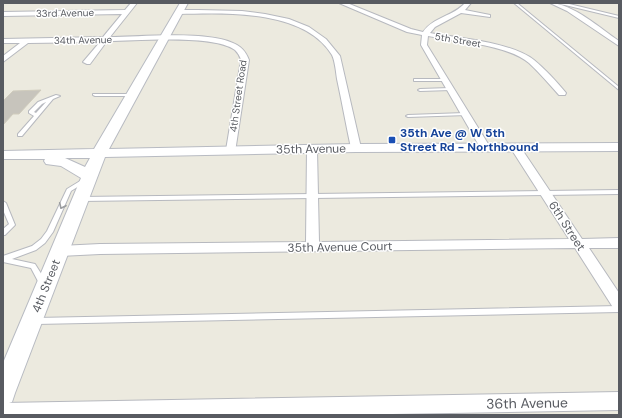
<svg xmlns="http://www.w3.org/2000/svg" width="622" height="418" font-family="'DM Sans',sans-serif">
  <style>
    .building { fill: #c7c4bc; stroke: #d0ccbd }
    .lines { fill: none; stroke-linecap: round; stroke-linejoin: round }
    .lane-casing { stroke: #b7b9bf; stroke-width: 2 }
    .street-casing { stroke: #b7b9bf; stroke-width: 2 }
    .secondary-casing { stroke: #b8bbc2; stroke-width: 2 }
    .lane { fill: #fff; fill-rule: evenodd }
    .street { fill: #fff; fill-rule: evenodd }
    .secondary { fill: #fff; fill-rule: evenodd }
    .oneway { stroke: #9b9da0 }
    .transit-dot { fill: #1a4fb4; stroke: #fff; stroke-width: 1.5 }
    .labels { text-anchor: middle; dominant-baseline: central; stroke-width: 3; stroke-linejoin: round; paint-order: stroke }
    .far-street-label { font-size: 10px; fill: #585b61; stroke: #fff }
    .transit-label { font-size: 12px; font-weight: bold; fill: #164399; stroke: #fff; text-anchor: start }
    .street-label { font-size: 12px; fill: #585b61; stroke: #fff }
    .near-street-label { font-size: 14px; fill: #585b61; stroke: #fff }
  </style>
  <rect width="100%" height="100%" fill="#eceadf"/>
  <path class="building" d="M 41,90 L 19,114 L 13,114 L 3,125 L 3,101 L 13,91 Z"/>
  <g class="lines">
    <defs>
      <g id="lane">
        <path d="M 514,3 L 517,3 L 619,87 L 619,90 Z"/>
        <path d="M 552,3 L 565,3 L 619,16 L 619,18 L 565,5 Z"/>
        <path d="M 414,79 L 444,79 L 446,80 L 444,81 L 414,81 Z"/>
        <path d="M 450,88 L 451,88 L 451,90 L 420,91 L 418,90 L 420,89 Z"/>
        <path d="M 93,94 L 132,94 L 134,95 L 132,96 L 95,96 L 93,95 Z"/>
        <path d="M 56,95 L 60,96 L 53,99 L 22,136 L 18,136 L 18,134 L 34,116 L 29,113 L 29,111 L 38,102 ZM 46,102 L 36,113 L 34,112 L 42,104 Z"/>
        <path d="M 465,113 L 467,114 L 467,115 L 408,117 L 406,116 L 408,115 Z"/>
        <path d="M 85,178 L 88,180 L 87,181 L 71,191 L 53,232 L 45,243 L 36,250 L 12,259 L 35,264 L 47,283 L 46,285 L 43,286 L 40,285 L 31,268 L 3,262 L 3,256 L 32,246 L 41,239 L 47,231 L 67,189 Z"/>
        <path d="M 619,190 L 619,194 L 81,201 L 78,199 L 81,197 Z"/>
        <path d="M 3,201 L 6,203 L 15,225 L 5,235 L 3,235 L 3,229 L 9,224 L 3,210 Z"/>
        <path d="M 619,306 L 619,312 L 36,324 L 33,323 L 32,321 L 33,319 L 36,318 Z"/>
      </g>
      <g id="street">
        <path d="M 131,3 L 137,3 L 110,37 C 141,37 217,29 240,47 C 245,51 247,55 249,60 L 235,152 L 231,153 L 226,150 L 241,60 C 240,56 238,53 235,50 C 214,34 135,41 107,41 L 90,64 L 87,64 L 83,62 L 100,42 L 28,43 L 3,62 L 3,56 L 20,43 L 3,43 L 3,39 L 103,37 L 122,14 L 3,16 L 3,12 L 125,10 Z"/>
        <path d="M 339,3 L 347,3 L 411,29 L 423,32 C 433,17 454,16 465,3 L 471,3 L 465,10 L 490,15 L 490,17 L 461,13 L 435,27 L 430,33 C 458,38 511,42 534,60 C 545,69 557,82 566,93 L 565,95 L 559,95 C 549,84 540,73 529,63 C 508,45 455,41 428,36 L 427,45 L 490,147 L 489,149 L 481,149 L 421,45 L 422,35 L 407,32 Z"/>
        <path d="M 550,3 C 572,3 601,29 619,41 L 619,46 L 567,11 Z"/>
        <path d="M 198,10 L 242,11 L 265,14 L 289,19 L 309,27 L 326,39 L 340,56 L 361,148 L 360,150 L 352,150 L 351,148 C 346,125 342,102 337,79 C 336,72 335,61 332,55 C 304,9 225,13 179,14 L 176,12 L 179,10 Z"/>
        <path d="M 515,144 L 519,145 L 582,239 L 619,238 L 619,248 L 589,248 L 619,293 L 619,311 L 614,309 L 575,248 L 100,254 L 60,256 L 55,254 L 53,251 L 55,248 L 60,246 L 100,244 L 306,242 L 307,149 L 312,146 L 317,149 L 319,242 L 569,239 L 510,147 Z"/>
        <path d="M 619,392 L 619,410 L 333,415 L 3,415 L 3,403 Z"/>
      </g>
      <path id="secondary" d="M 180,3 L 188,3 L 109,149 L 356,144 L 619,143 L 619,151 L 356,152 L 105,157 L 15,393 L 12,402 L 3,405 L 3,363 L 81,178 L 61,166 L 46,164 L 44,161 L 45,159 L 3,159 L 3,151 L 94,149 ZM 65,158 L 90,158 L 85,167 Z"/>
    </defs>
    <use href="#lane" class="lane-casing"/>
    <use href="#street" class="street-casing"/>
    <use href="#secondary" class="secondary-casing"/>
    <use href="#lane" class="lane"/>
    <use href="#street" class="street"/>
    <use href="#secondary" class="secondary"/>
  </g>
  <defs><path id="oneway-chevron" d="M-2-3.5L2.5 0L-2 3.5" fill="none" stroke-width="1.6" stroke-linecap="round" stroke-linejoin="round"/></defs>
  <use class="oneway" href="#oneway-chevron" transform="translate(62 206) rotate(115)"/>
  <rect class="transit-dot" x="388" y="136" width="8" height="8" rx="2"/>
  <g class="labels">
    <g class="far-street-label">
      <text transform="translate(65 13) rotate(-1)">33rd Avenue</text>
      <text transform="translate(83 40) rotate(-1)">34th Avenue</text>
      <text transform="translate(458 40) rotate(10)">5th Street</text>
      <text transform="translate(238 96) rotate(-82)">4th Street Road</text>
    </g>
    <g class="transit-label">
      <text x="400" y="133">35th Ave @ W 5th<tspan x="400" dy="14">Street Rd - Northbound</tspan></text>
    </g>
    <g class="street-label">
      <text transform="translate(311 149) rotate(-1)">35th Avenue</text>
      <text transform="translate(567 226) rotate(57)">6th Street</text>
      <text transform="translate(340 247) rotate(-1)">35th Avenue Court</text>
      <text transform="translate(46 286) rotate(-68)">4th Street</text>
    </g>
    <g class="near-street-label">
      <text transform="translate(527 403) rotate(-1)">36th Avenue</text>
    </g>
  </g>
  <rect width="622" height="418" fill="none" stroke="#585b61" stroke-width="8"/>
</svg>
